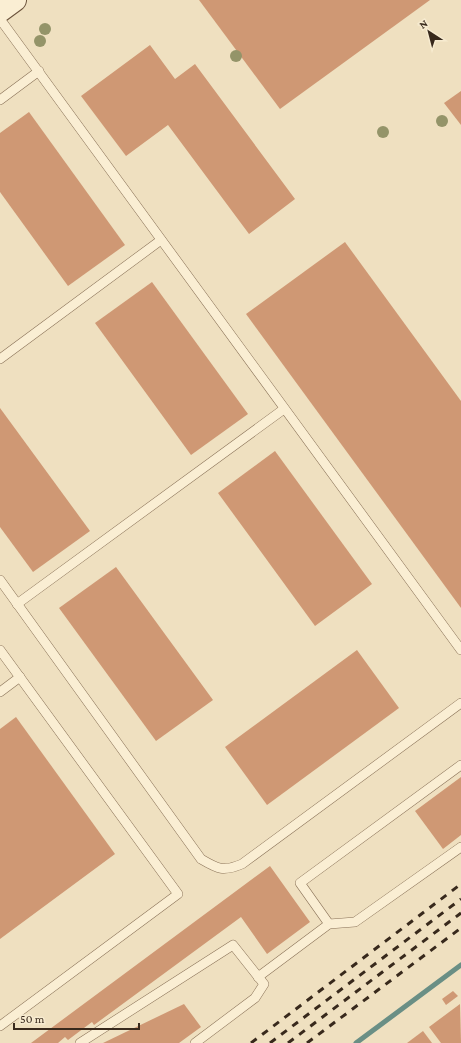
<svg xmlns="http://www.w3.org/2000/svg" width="461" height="1043" font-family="'Crimson Pro',serif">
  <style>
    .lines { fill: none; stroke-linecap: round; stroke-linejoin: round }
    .stream { stroke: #6a8f85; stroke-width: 5 }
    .building { fill: #cf9874 }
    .lane-casing { stroke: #897157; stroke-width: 10 }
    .secondary-casing { stroke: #6b523b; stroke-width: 24 }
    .lane { stroke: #faeed3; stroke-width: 9 }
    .secondary { stroke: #faeed3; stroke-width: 22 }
    .rail { stroke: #38291c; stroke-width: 3; stroke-dasharray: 7 7; stroke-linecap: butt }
    .tree { fill: #949469 }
  </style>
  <rect width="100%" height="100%" fill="#efe0c0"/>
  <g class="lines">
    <path class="stream" d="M 356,1043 L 461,965"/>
  </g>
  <g class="building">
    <path d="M 199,0 L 430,0 L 280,109 Z"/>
    <path d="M 150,45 L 175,79 L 195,64 L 295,199 L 249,234 L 168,125 L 126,156 L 81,96 Z"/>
    <path d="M 461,91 L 461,125 L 444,103 Z"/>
    <path d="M 29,112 L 125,245 L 68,286 L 0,192 L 0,133 Z"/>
    <path d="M 345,242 L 461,401 L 461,608 L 246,314 Z"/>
    <path d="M 152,282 L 248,414 L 191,455 L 95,323 Z"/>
    <path d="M 0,408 L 90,531 L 33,572 L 0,527 Z"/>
    <path d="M 275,451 L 372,584 L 315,626 L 218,493 Z"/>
    <path d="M 116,567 L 213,700 L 156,741 L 59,608 Z"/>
    <path d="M 357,650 L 399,708 L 267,805 L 225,747 Z"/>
    <path d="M 16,717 L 115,854 L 0,939 L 0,729 Z"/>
    <path d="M 461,777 L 461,835 L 443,849 L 415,811 Z"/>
    <path d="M 270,866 L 310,922 L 267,954 L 241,917 L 94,1025 L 92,1022 L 68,1040 L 65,1037 L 58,1043 L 31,1043 Z"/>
    <path d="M 453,991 L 458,996 L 446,1005 L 442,999 Z"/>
    <path d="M 184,1004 L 201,1027 L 179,1043 L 103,1043 Z"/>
    <path d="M 460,1004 L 461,1043 L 441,1043 L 429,1027 Z"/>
    <path d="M 423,1031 L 432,1043 L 407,1043 Z"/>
  </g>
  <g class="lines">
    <defs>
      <g id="lane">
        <path d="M 0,19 L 461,650"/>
        <path d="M 0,100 L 39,71"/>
        <path d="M 0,359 L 161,240"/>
        <path d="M 0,580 L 201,859 C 218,869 223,872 242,864 L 461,703"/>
        <path d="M 17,604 L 284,409"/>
        <path d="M 0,650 L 178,894 L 0,1026"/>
        <path d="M 0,692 L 20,677"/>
        <path d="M 329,924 L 300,883 L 461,765"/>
        <path d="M 258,977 L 329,924 L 355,922 L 461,847"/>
        <path d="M 80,1043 L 233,945 L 264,984 L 255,998 L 195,1043"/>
      </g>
      <path id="secondary" d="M 0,11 L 15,0"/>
    </defs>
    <use href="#lane" class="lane-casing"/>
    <use href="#secondary" class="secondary-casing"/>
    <use href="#lane" class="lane"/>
    <use href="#secondary" class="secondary"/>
    <g class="rail">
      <path d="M 251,1043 L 461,884"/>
      <path d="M 270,1043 L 461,899"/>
      <path d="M 288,1043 L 461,913"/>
      <path d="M 307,1043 L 461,928"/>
    </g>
  </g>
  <g class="tree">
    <circle cx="45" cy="29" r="6"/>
    <circle cx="40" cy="41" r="6"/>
    <circle cx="236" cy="56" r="6"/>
    <circle cx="442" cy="121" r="6"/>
    <circle cx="383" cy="132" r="6"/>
  </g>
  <g transform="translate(429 32) rotate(324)" stroke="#f7ebd0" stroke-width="3" paint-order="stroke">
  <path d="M0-3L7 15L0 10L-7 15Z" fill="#38291c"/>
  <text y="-6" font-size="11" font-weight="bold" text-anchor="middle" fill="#38291c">N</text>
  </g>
  <path d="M14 1023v6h125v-6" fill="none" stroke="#38291c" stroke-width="2"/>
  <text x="20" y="1023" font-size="12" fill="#38291c" stroke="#f7ebd0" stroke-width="3" paint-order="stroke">50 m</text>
</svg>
